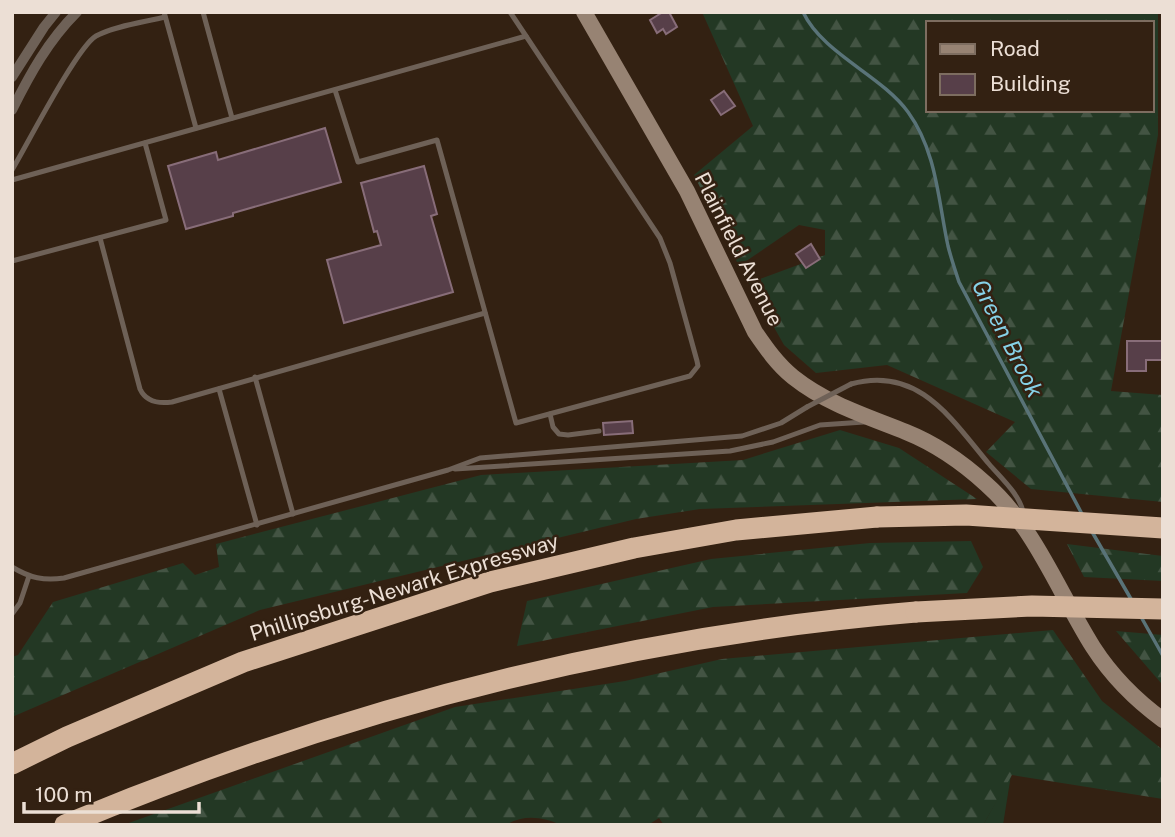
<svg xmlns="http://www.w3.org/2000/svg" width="1175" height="837" font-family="'Public Sans',sans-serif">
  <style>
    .green { fill: #233824 }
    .forest { fill: url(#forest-firs); fill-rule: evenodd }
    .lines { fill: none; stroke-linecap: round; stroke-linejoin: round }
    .stream { stroke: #597378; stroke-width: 3.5 }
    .building { fill: #573f49; stroke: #886d79; stroke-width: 2 }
    .lane { stroke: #6e6157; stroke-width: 5 }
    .street { stroke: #6e6157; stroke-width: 10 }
    .secondary { stroke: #978373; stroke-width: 16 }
    .highway { stroke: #d3b49b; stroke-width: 21 }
    .lane-bridge { stroke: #6e6157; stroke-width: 5 }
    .highway-bridge { stroke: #d3b49b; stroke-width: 21 }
    .labels { text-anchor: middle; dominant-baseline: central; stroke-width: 5; stroke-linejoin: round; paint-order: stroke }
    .street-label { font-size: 21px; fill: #ecdfd5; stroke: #332112 }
    .water-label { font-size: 23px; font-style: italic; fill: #86d1e7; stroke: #332112 }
  </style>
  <defs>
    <pattern id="forest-firs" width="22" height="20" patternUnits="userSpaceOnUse" patternTransform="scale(1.75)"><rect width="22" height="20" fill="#233824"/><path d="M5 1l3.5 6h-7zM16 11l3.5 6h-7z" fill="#435443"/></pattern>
  </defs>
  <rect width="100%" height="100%" fill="#332112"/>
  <path class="green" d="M 1011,775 L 1003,825 L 983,825 Z"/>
  <g class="forest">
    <path d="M 702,12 L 1158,12 L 1158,135 L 1111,391 L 1163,395 L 1163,502 L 1031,489 L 986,452 L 1015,422 L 887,365 L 816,373 L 784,345 L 749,283 L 825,255 L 825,230 L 799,225 L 739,266 L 694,175 L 753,126 ZM 928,23 L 1152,23 L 1152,110 L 928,110 Z"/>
    <path d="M 840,430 L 899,448 L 977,499 L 700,509 L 636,519 L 260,610 L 12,717 L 12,657 L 18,655 L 53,602 L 183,563 L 195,575 L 219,567 L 216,544 L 481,475 L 743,460 Z"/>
    <path d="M 971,541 L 983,567 L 967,593 L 713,607 L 517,646 L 527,601 L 711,559 L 870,543 Z"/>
    <path d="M 1067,544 L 1163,556 L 1163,581 L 1084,577 Z"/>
    <path d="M 1053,630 L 1102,701 L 1163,750 L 1163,799 L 1012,775 L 983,825 L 664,825 L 659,818 L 648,825 L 561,825 C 544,817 523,814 506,825 L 123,825 L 455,707 L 625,681 L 722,659 Z"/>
    <path d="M 1116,631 L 1163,635 L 1163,684 L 1161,683 Z"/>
  </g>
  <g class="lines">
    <g class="stream">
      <path d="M 803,12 C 823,54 881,75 908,112 C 937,152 938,200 948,246 C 951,258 955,270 959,282 L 1082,514"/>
      <path d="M 1091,530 L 1131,599"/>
      <path d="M 1140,615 L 1163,656"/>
    </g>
  </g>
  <g class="building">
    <path d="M 663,12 L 669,12 L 677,27 L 666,34 L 663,29 L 657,33 L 650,20 Z"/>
    <path d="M 724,91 L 735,106 L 721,115 L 711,100 Z"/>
    <path d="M 325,128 L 341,182 L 233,213 L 233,216 L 186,229 L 168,166 L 216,152 L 218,160 Z"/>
    <path d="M 424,166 L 437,214 L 431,216 L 453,292 L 344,323 L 327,260 L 381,245 L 377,231 L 374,232 L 361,183 Z"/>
    <path d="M 811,244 L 820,259 L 806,268 L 796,254 Z"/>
    <path d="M 1127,341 L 1162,341 L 1162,360 L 1146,360 L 1146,371 L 1127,371 Z"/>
    <path d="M 632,421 L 633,433 L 604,435 L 603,423 Z"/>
  </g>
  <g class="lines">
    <g class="lane">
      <path d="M 164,12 L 196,128"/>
      <path d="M 203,12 L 232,118"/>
      <path d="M 335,90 L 358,162 L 437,140 L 516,423 L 690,376 L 698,366 L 697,361 L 670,263 L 660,238 L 510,12"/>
      <path d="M 12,170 C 27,145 77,47 96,36 C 114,26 145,22 165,17"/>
      <path d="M 12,180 L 526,36"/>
      <path d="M 100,238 L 140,389 C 146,402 158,404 172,402 L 485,313"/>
      <path d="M 12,261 L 166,220 L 145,143"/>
      <path d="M 255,377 L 293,514"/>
      <path d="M 851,384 C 919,365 952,420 989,464 C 1001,478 1020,495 1023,512"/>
      <path d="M 219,389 L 257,525"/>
      <path d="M 550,414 L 553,427 L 559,434 L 568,435 L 599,431"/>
      <path d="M 455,469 L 730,451 L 773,442 L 820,425 L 864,422"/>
      <path d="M 12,567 C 30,578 44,581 64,578 L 448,470 L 480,458 L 742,436 L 781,423 L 807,407"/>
      <path d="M 12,614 L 20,603 L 29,576"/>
    </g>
    <g class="street">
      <path d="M 12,77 L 44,27 L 56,12"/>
      <path d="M 12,110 C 30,74 48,41 77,12"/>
    </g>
    <path class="secondary" d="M 584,12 L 687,191 L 755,332 C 766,348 777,364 793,377 C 827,404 866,416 906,432 C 936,444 963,463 986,484 C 1035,527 1059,593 1093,647 C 1111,675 1137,701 1163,720"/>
    <g class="highway">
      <path d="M 12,764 L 67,737 L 243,662 L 490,582 L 634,548 L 736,530 L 877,517"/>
      <path d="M 65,825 C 336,712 622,636 916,612"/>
    </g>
    <path class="lane-bridge" d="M 807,407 L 851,384"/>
    <g class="highway-bridge">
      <path d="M 877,517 L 966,515 L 1163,528"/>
      <path d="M 916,612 L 1032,606 L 1163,609"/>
    </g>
  </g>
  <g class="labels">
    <g class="street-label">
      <text transform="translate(739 249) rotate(63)">Plainfield Avenue</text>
      <text transform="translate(404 587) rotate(-17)">Phillipsburg-Newark Expressway</text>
    </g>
    <g class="water-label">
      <text transform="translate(1008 338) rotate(63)">Green Brook</text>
    </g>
  </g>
  <rect width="1175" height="837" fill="none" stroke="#ecdfd5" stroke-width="28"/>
  <rect x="926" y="21" width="228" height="91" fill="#332112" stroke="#7d6d60" stroke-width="2"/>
  <rect x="940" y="44" width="35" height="10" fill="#978373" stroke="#7d6d60" stroke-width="2"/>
  <text x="990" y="56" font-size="21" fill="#ecdfd5">Road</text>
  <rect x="940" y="74" width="35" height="21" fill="#573f49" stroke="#7d6d60" stroke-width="2"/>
  <text x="990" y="91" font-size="21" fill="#ecdfd5">Building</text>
  <path d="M24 802v10h175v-10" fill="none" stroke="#ecdfd5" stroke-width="3.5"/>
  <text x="35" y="802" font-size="21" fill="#ecdfd5" stroke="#332112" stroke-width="5" paint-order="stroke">100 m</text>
</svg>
